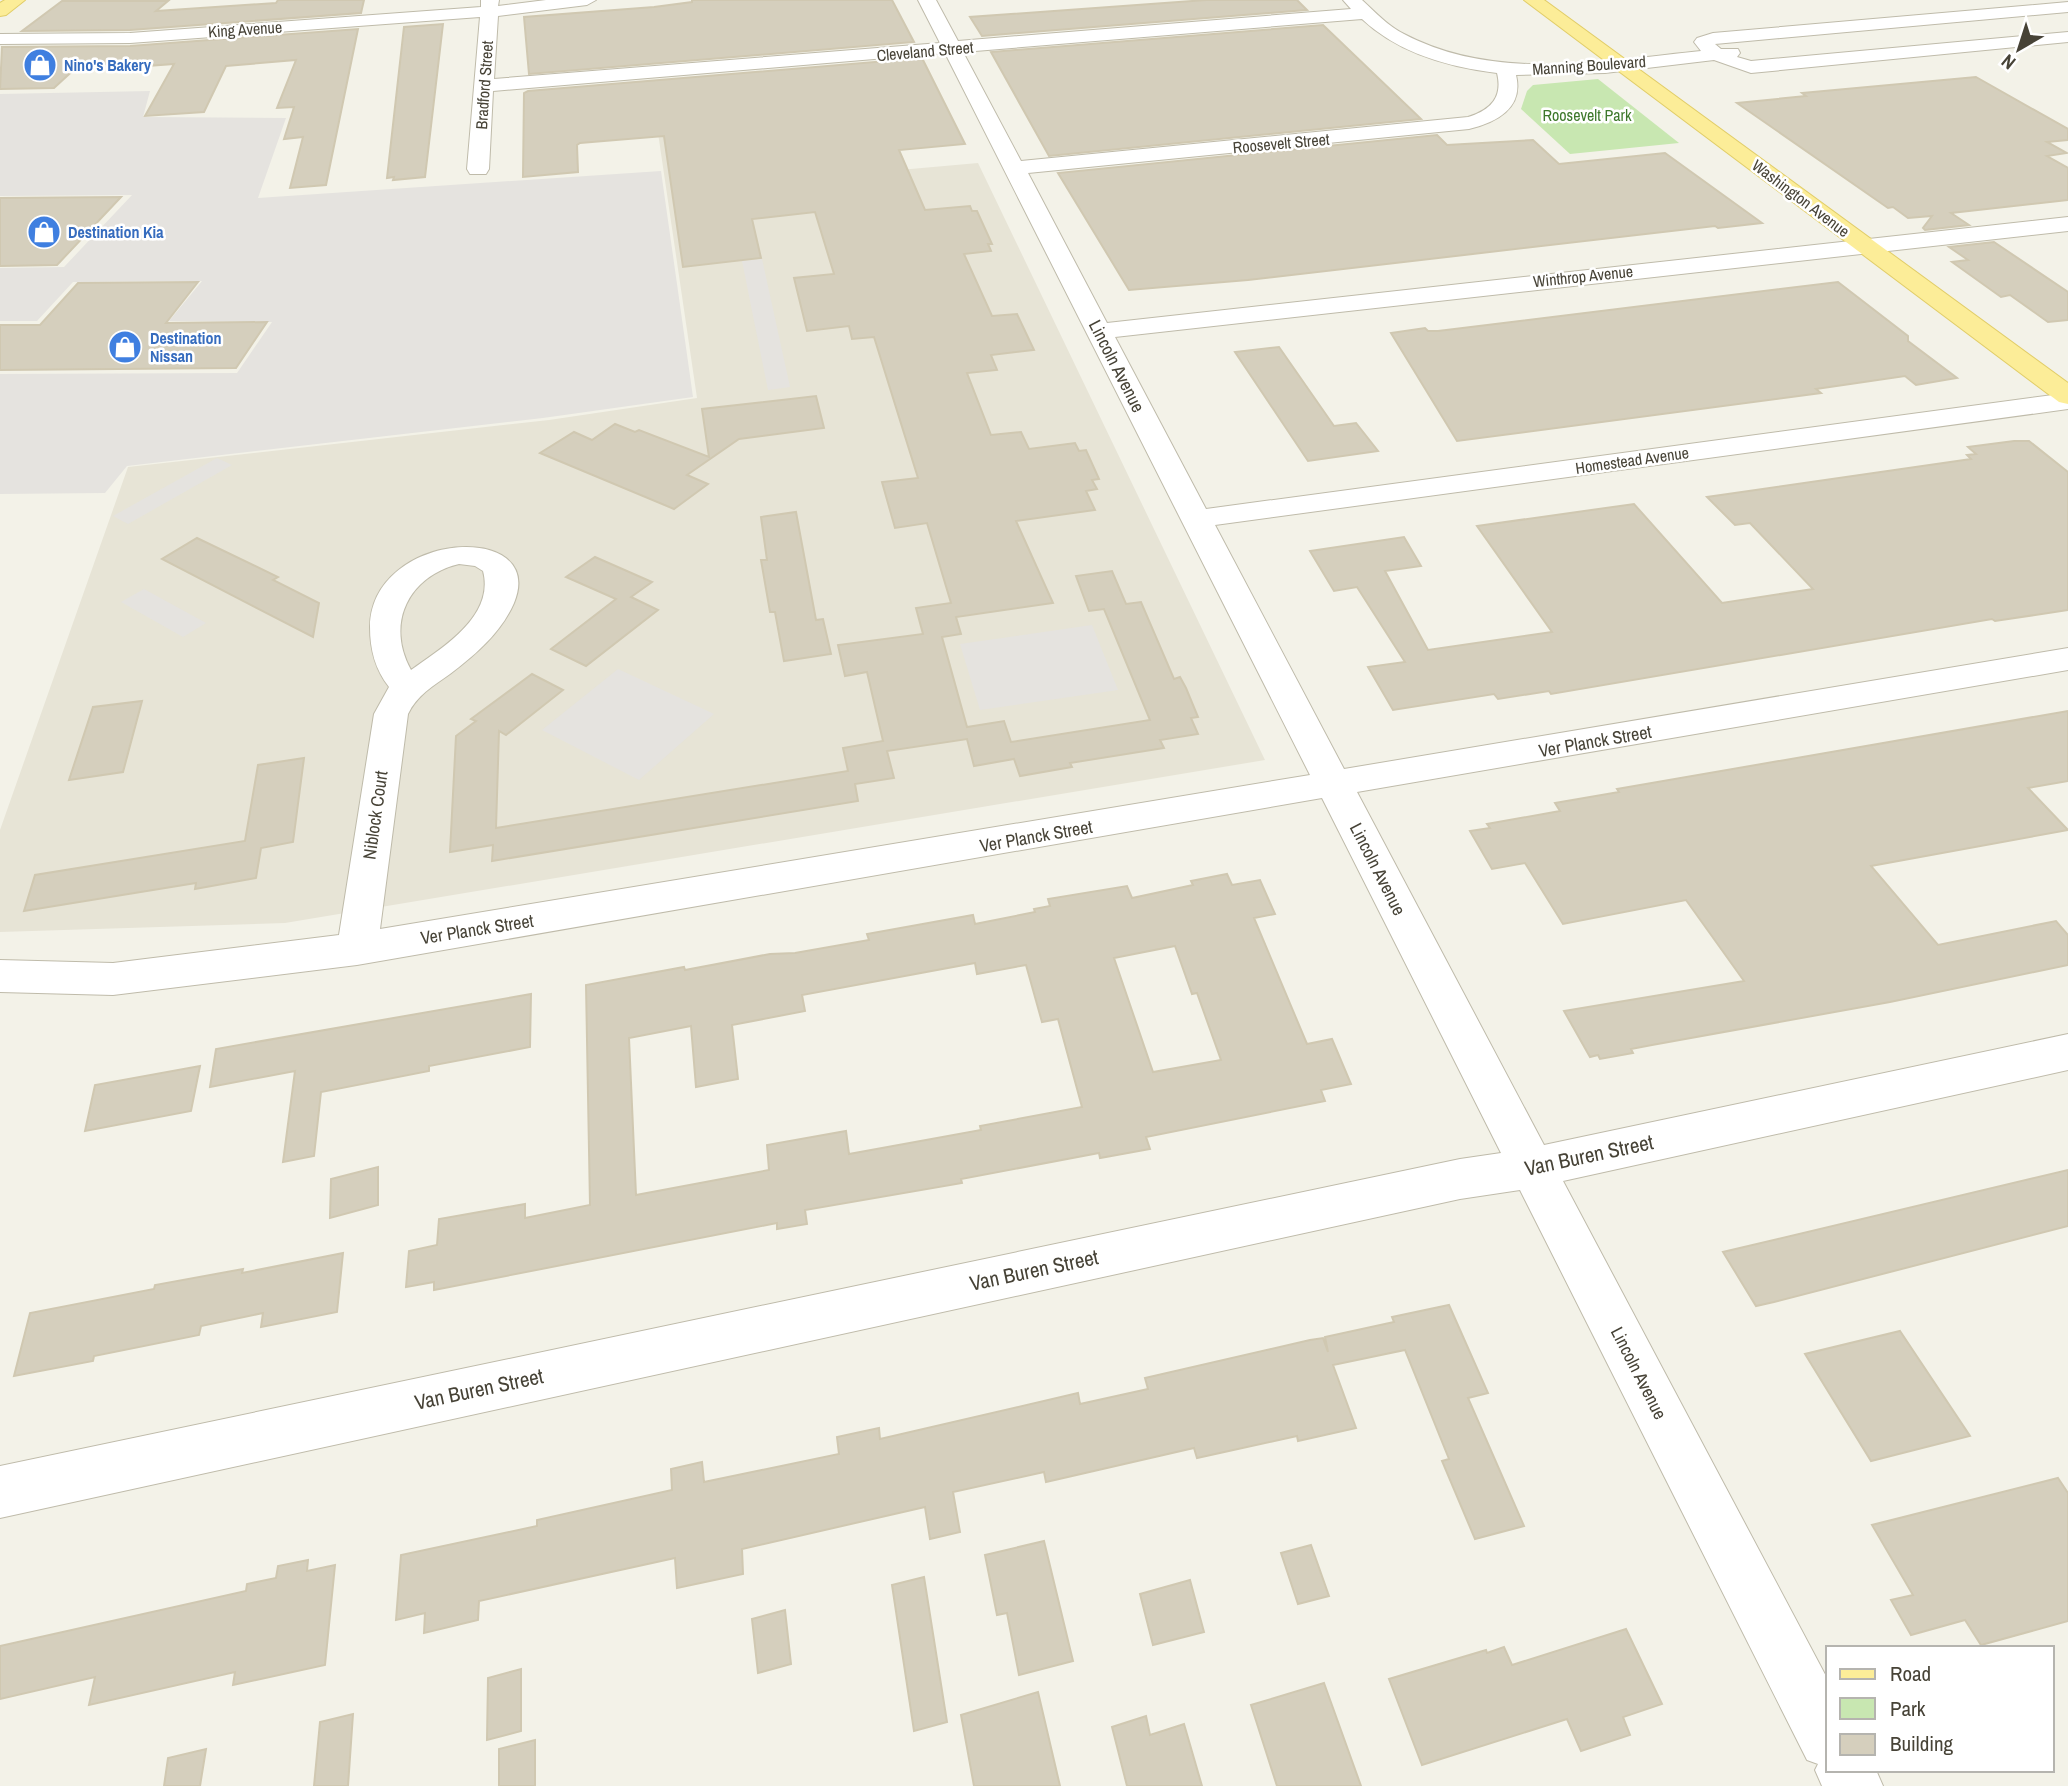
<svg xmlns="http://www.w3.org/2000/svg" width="2068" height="1786" font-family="'Archivo Narrow',sans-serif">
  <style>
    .residential { fill: #e7e4d6 }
    .green { fill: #c8e7b1 }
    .parking { fill: #e5e3df }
    .building { fill: #d5cfbd; stroke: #d0c8b1; stroke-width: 2; fill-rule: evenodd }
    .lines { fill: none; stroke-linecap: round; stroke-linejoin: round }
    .minor-casing { stroke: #bfbbaa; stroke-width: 2 }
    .major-casing { stroke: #e1cd68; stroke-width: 2 }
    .minor { fill: #fff; fill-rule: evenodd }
    .major { fill: #fced98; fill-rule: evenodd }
    .labels { text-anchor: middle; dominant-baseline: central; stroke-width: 5; stroke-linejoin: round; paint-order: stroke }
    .far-street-label { font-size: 16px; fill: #474337; stroke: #fff }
    .far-shop-label { font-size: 16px; font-weight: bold; fill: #366cbe; stroke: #fff; text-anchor: start }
    .far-park-label { font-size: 16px; fill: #3d782b; stroke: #fff }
    .street-label { font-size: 18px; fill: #474337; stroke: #fff }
    .near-street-label { font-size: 21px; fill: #474337; stroke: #fff }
  </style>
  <rect width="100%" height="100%" fill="#f3f2e8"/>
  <path class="residential" d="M 658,133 L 877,172 L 978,163 L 1265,760 L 285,923 L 0,932 L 0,830 L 128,467 L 549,420 L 697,398 Z"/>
  <path class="green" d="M 1598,79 L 1679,143 L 1570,154 L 1521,109 L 1527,91 L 1533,85 Z"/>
  <g class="parking">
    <path d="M 150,91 L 143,117 L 286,118 L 258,198 L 661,171 L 693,397 L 543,418 L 127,466 L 105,493 L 0,494 L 0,374 L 237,373 L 272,322 L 169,321 L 202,281 L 73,282 L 37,321 L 0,321 L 0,268 L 64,267 L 132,195 L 0,196 L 0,94 Z"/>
    <path d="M 762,259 L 790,387 L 768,390 L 742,261 Z"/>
    <path d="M 217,458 L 232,465 L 128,524 L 113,516 Z"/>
    <path d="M 144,589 L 206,623 L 183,637 L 121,602 Z"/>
    <path d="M 1092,625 L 1118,690 L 980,710 L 960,644 Z"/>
    <path d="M 618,669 L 714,714 L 639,780 L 542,730 Z"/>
  </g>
  <g class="building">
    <path d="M 278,0 L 364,0 L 361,13 L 130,30 L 22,31 L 62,1 L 168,1 L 156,11 L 276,3 Z"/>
    <path d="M 692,0 L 892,0 L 914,42 L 529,74 L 524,17 L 654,7 L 692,2 Z"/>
    <path d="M 1206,0 L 1297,0 L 1307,10 L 982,36 L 970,17 Z"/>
    <path d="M 443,24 L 425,177 L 393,180 L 394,177 L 387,178 L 404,27 Z"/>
    <path d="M 1323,25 L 1421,119 L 1049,156 L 991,52 Z"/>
    <path d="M 358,29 L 326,185 L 290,188 L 303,137 L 284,139 L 294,107 L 277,108 L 296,60 L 226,66 L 204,112 L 145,116 L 174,64 L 146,66 L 149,61 L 78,66 L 54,88 L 0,89 L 2,47 L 130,46 Z"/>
    <path d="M 922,58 L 965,144 L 899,150 L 925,210 L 970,206 L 972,211 L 977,211 L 992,244 L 988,244 L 991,251 L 964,254 L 992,316 L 1017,314 L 1034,350 L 991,355 L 997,370 L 967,373 L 991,435 L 1021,432 L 1029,449 L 1075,443 L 1079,451 L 1086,450 L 1099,479 L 1092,480 L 1097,489 L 1086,491 L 1095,510 L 1016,521 L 1053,603 L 956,617 L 961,634 L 942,637 L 967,727 L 1004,721 L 1011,742 L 1150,720 L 1104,609 L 1089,611 L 1076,576 L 1112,571 L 1126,604 L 1141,602 L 1174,679 L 1180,677 L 1186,688 L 1198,717 L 1191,718 L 1198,734 L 1160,740 L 1164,748 L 1070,763 L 1072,767 L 1020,776 L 1014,759 L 974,766 L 967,739 L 887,751 L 894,778 L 855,784 L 858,801 L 492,861 L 493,845 L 450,852 L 456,736 L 476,721 L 471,719 L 532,674 L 563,690 L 506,735 L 499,731 L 496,828 L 848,771 L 843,748 L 883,741 L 867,672 L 845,676 L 838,645 L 923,634 L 916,608 L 951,603 L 927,523 L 895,528 L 882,482 L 918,478 L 874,337 L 852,339 L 849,326 L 807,331 L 794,278 L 834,274 L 815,212 L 752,219 L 761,258 L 683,267 L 664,136 L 580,143 L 577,145 L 578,172 L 523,177 L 524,93 L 528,91 Z"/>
    <path d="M 1976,77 L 2068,129 L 2068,140 L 2047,142 L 2067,153 L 2047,156 L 2068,168 L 2068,200 L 1951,213 L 1969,225 L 1925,230 L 1923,228 L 1932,216 L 1908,218 L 1893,207 L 1888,208 L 1737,103 L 1806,96 L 1802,93 Z"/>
    <path d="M 1437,135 L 1447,145 L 1533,140 L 1559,164 L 1665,153 L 1762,223 L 1718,228 L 1715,226 L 1248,280 L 1129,290 L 1058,173 Z"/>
    <path d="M 121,197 L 57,265 L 0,266 L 0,198 Z"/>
    <path d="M 1994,242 L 2068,292 L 2068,320 L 2048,322 L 2010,295 L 2001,297 L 1952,262 L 1968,260 L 1949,247 Z"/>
    <path d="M 198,282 L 166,323 L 267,322 L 236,368 L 0,370 L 0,325 L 40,325 L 78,283 Z"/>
    <path d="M 1838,282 L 1908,336 L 1908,341 L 1957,378 L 1916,385 L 1905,376 L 1816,389 L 1821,393 L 1457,441 L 1391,333 L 1425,328 L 1428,331 L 1438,331 Z"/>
    <path d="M 1279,347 L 1334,426 L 1356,423 L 1378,451 L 1308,461 L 1235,352 Z"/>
    <path d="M 816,396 L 824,428 L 739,439 L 687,475 L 708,484 L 674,509 L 540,453 L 574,432 L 592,440 L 615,424 L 635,432 L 639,430 L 709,457 L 702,409 Z"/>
    <path d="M 2014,441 L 2029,441 L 2068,472 L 2068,610 L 1995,621 L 1992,619 L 1551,694 L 1549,691 L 1498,699 L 1494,694 L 1393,710 L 1368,667 L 1405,662 L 1357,587 L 1334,591 L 1310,551 L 1404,537 L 1421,566 L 1385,571 L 1428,650 L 1552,632 L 1477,526 L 1634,504 L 1722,603 L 1813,589 L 1750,523 L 1735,525 L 1707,497 L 1971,459 L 1967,455 L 1976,454 L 1968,447 Z"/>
    <path d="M 796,512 L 816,620 L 823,619 L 831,654 L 784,661 L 775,612 L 770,612 L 761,560 L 767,560 L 761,517 Z"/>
    <path d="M 197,538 L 278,577 L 273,580 L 319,603 L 313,637 L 162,559 Z"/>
    <path d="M 595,557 L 652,582 L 631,597 L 658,610 L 586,666 L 551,649 L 616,599 L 566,577 Z"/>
    <path d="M 142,701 L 123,772 L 69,780 L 93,707 Z"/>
    <path d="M 2068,711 L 2068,781 L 2028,788 L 2068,830 L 1871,866 L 1938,945 L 2056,921 L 2068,935 L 2068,965 L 1890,1002 L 1652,1045 L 1631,1049 L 1633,1053 L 1600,1059 L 1598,1055 L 1590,1057 L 1564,1011 L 1744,981 L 1686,900 L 1563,924 L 1525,863 L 1492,869 L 1470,831 L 1490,828 L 1487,824 L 1560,811 L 1555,803 L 1619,792 L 1617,789 Z"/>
    <path d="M 304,758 L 293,842 L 261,848 L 256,878 L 195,889 L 196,883 L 24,911 L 35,875 L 245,841 L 258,765 Z"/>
    <path d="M 1227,874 L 1232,885 L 1260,880 L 1275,914 L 1254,918 L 1307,1044 L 1332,1039 L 1351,1084 L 1321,1090 L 1325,1101 L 1146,1137 L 1150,1149 L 1100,1158 L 1099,1153 L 961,1179 L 962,1183 L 805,1210 L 807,1224 L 777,1229 L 777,1223 L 434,1290 L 434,1282 L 406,1287 L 409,1251 L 437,1245 L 439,1219 L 525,1204 L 525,1218 L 590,1205 L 586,985 L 684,967 L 685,970 L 770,954 L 795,953 L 869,940 L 867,934 L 973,915 L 975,924 L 1035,912 L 1034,909 L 1050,906 L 1048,899 L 1127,886 L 1132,898 L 1193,885 L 1191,881 ZM 1175,946 L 1192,994 L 1197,993 L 1221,1060 L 1153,1072 L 1114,958 ZM 975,963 L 977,974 L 1026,965 L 1042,1022 L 1058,1019 L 1082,1107 L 980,1126 L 981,1130 L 849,1154 L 846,1131 L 767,1145 L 769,1170 L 636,1195 L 629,1038 L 691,1026 L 696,1087 L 738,1079 L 732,1025 L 805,1011 L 802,995 Z"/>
    <path d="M 531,994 L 530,1047 L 429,1066 L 429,1071 L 321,1092 L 314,1156 L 283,1162 L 295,1071 L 210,1087 L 216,1049 Z"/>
    <path d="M 200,1066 L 191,1111 L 85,1131 L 95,1085 Z"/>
    <path d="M 378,1167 L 378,1205 L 330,1218 L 331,1179 Z"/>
    <path d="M 2068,1170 L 2068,1226 L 1774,1302 L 1756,1306 L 1723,1252 Z"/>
    <path d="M 343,1253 L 337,1312 L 261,1327 L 263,1313 L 201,1326 L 199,1335 L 94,1356 L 93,1361 L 14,1376 L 30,1313 L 154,1289 L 155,1285 L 243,1269 L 242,1273 Z"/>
    <path d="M 1449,1305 L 1488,1393 L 1468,1398 L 1524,1526 L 1475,1539 L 1442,1461 L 1449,1459 L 1405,1350 L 1333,1365 L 1356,1428 L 1298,1441 L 1297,1436 L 1197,1458 L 1194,1448 L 1046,1482 L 1044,1472 L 953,1492 L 960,1532 L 930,1539 L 925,1507 L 742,1549 L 743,1574 L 677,1588 L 675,1558 L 479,1601 L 478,1620 L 424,1633 L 425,1613 L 396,1620 L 401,1555 L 537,1526 L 537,1520 L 672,1490 L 671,1469 L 702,1462 L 704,1482 L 839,1454 L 837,1437 L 879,1428 L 880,1439 L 1078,1393 L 1080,1404 L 1148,1389 L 1145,1378 L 1310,1340 L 1323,1338 L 1328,1352 L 1325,1337 L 1394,1322 L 1392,1317 Z"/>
    <path d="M 1900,1331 L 1970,1436 L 1871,1461 L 1805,1354 Z"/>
    <path d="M 2058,1478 L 2068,1493 L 2068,1621 L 1981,1645 L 1965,1620 L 1911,1635 L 1891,1600 L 1913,1595 L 1872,1525 Z"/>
    <path d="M 1044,1541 L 1073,1661 L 1019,1675 L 1007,1613 L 997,1615 L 985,1555 Z"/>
    <path d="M 1311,1545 L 1329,1596 L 1298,1604 L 1281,1553 Z"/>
    <path d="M 308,1560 L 307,1571 L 335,1565 L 325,1665 L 233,1685 L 235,1672 L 89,1705 L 95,1677 L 0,1699 L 0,1646 L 246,1591 L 247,1584 L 276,1578 L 278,1566 Z"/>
    <path d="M 924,1577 L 947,1722 L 914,1731 L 892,1585 Z"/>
    <path d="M 1190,1580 L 1204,1632 L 1153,1645 L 1140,1594 Z"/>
    <path d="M 785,1610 L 791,1664 L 758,1673 L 752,1619 Z"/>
    <path d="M 1626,1629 L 1662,1704 L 1623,1717 L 1630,1735 L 1581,1751 L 1567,1719 L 1422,1765 L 1389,1679 L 1486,1650 L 1487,1653 L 1504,1647 L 1512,1665 Z"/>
    <path d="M 521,1669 L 521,1731 L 487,1740 L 488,1678 Z"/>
    <path d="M 1324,1683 L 1361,1786 L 1277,1786 L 1251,1705 Z"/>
    <path d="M 1038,1692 L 1060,1786 L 974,1786 L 961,1715 Z"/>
    <path d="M 353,1714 L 348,1786 L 314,1786 L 320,1722 Z"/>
    <path d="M 1146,1716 L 1150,1735 L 1184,1724 L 1202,1786 L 1127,1786 L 1112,1727 Z"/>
    <path d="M 535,1740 L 535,1786 L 499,1786 L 499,1749 Z"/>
    <path d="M 206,1749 L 200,1786 L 164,1786 L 168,1758 Z"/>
  </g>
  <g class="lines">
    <defs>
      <path id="minor" d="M 481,0 L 499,0 L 498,6 L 546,0 L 596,0 L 587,5 L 498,16 L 494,79 L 940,43 L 918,0 L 936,0 L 958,41 L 1351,9 L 1343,0 L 1362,0 C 1375,12 1388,26 1404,34 C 1495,82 1603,61 1701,51 L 1694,42 L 1697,38 L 1713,33 L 2068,2 L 2068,12 L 1715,44 L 1721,49 L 1738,49 L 1740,53 L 1737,57 L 1751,61 L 2068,32 L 2068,42 L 1751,73 L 1714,60 L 1605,73 L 1516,75 C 1524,108 1497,122 1469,129 L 1028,173 L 1107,323 L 2068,217 L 2068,231 L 1115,337 L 1206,509 L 2068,393 L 2068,409 L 1215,525 L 1344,769 L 2068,648 L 2068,670 L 1357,792 L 1544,1145 L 2068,1034 L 2068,1070 L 1563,1181 L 1828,1680 L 1828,1770 L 1876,1770 L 1883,1786 L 1822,1786 L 1815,1770 L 1818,1764 L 1807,1760 L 1520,1190 L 1460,1199 L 0,1518 L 0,1466 L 1460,1159 L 1501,1153 L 1322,798 L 357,965 L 113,995 L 0,992 L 0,960 L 113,963 L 339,935 L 374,714 L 389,687 C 375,669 370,650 370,627 C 371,530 548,520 514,603 C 501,633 475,655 450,674 C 433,686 417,695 408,714 L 380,929 L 1310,775 L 945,53 L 493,91 L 489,169 L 486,174 L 470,174 L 467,169 L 480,17 L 130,43 L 0,44 L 0,34 L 130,33 L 481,7 ZM 1362,19 C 1398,53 1448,67 1497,73 C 1503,97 1491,110 1468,117 L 1021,161 L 963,52 ZM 459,564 L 475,566 L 483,571 C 495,616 443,647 411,670 C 385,623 409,576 459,564 Z"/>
      <g id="major">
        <path d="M 5,0 L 25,0 L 6,15 L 0,16 L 0,3 Z"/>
        <path d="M 1524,0 L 1544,0 L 2068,383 L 2068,404 L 2059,402 Z"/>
      </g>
    </defs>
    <use href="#minor" class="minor-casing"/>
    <use href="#major" class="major-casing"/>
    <use href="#minor" class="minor"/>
    <use href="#major" class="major"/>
  </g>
  <defs>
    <symbol id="shop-disc" viewBox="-11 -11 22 22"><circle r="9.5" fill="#3f7fe0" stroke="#fff"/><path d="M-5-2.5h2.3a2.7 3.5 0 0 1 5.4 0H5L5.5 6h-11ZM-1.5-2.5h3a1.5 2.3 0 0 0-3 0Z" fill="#fff"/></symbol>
  </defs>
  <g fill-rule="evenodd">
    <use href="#shop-disc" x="21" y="46" width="38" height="38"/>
    <use href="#shop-disc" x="25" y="213" width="38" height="38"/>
    <use href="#shop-disc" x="106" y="328" width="38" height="38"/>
  </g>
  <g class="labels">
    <g class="far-street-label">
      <text transform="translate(245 29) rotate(-4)">King Avenue</text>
      <text transform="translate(925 51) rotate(-5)">Cleveland Street</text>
      <text transform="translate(1589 65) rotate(-4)">Manning Boulevard</text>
      <text transform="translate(484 85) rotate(-86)">Bradford Street</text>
      <text transform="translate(1281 143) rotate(-5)">Roosevelt Street</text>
      <text transform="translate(1801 198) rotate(37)">Washington Avenue</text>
      <text transform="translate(1583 276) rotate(-6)">Winthrop Avenue</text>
      <text transform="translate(1632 460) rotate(-8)">Homestead Avenue</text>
    </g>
    <g class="far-shop-label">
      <text x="64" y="65">Nino's Bakery</text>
      <text x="68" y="232">Destination Kia</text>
      <text x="150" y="338">Destination<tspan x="150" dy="18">Nissan</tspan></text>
    </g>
    <g class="far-park-label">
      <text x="1587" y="115">Roosevelt Park</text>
    </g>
    <g class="street-label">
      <text transform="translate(1117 366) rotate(63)">Lincoln Avenue</text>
      <text transform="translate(1595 741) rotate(-10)">Ver Planck Street</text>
      <text transform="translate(375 815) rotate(-82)">Niblock Court</text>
      <text transform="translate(1036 836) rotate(-10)">Ver Planck Street</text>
      <text transform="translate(1378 869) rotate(63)">Lincoln Avenue</text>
      <text transform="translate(477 929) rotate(-9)">Ver Planck Street</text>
      <text transform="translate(1639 1373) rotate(63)">Lincoln Avenue</text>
    </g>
    <g class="near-street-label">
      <text transform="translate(1589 1155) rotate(-12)">Van Buren Street</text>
      <text transform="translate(1034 1270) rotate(-12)">Van Buren Street</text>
      <text transform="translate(479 1389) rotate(-12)">Van Buren Street</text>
    </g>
  </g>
  <rect x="1826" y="1646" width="228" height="126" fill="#ffffff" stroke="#b5b4af" stroke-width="2"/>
  <rect x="1840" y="1669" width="35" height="10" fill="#fced98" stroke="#b5b4af" stroke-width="2"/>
  <text x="1890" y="1681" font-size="21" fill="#474337">Road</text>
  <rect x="1840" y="1698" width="35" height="21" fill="#c8e7b1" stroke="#b5b4af" stroke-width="2"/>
  <text x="1890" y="1716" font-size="21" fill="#474337">Park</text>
  <rect x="1840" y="1734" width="35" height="21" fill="#d5cfbd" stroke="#b5b4af" stroke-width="2"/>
  <text x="1890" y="1751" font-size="21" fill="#474337">Building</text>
  <g transform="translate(2019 49) rotate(219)" stroke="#ffffff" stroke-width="5" paint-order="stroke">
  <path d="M0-5L12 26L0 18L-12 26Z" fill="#474337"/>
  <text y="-10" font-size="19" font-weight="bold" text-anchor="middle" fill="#474337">N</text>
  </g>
</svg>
